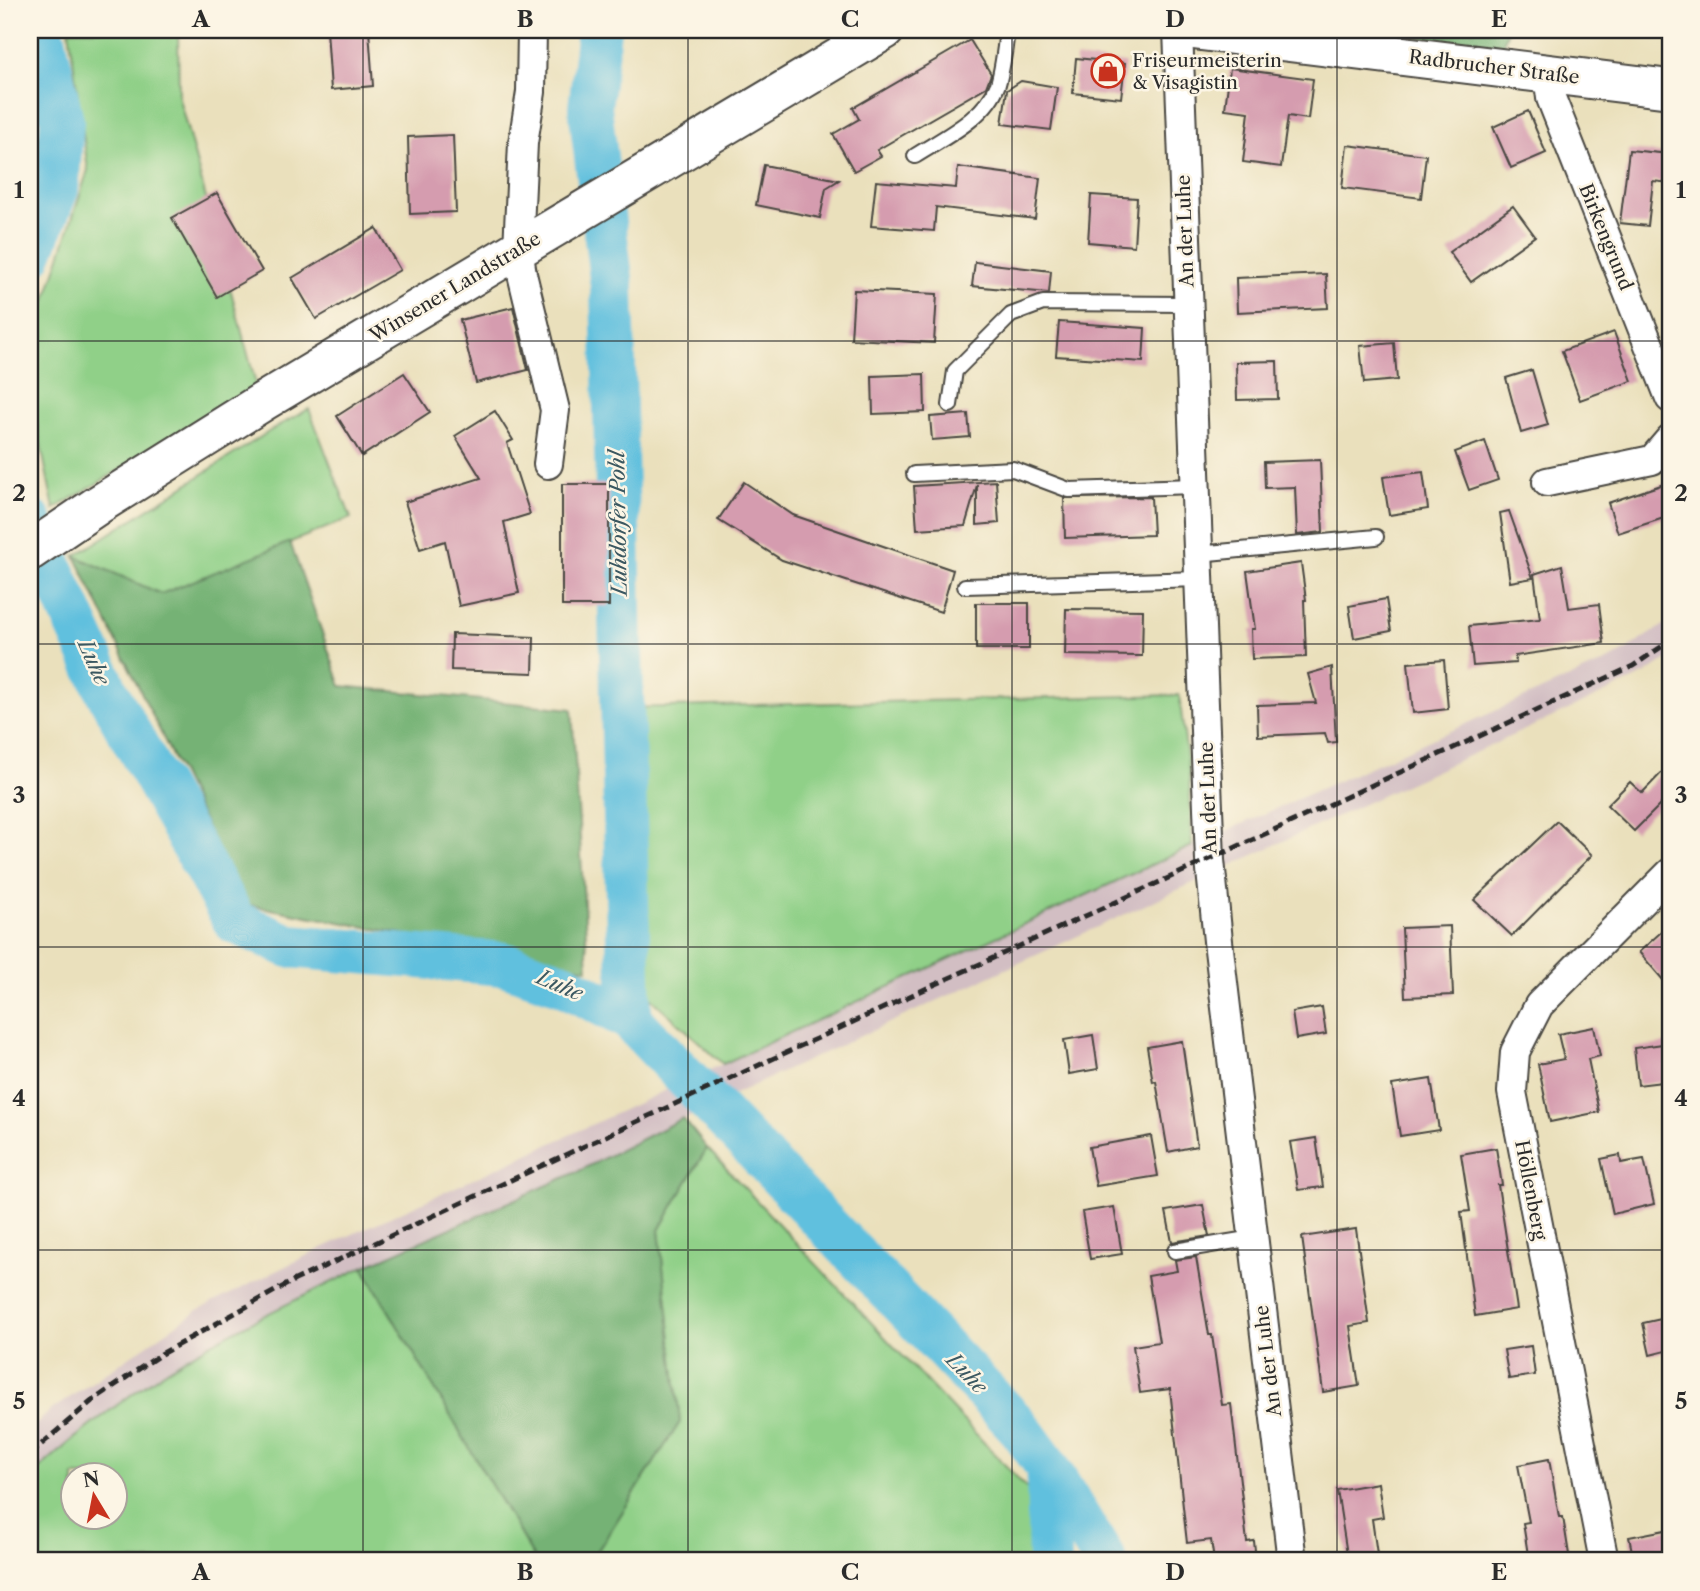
<svg xmlns="http://www.w3.org/2000/svg" width="1700" height="1591" font-family="'Libre Caslon Text',serif">
  <style>
    .industrial { fill: #d2bec3 }
    .green { fill: #90d088; stroke: #5e7e5a; stroke-width: 2; fill-rule: evenodd }
    .forest { fill: #74b274; stroke: #506e50; stroke-width: 2 }
    .lines { fill: none; stroke-linecap: round; stroke-linejoin: round }
    .river { stroke: #60c0de; stroke-width: 44 }
    .building { fill: #d59caf }
    .lane-casing { stroke: #484641; stroke-width: 18 }
    .street-casing { stroke: #484641; stroke-width: 32 }
    .secondary-casing { stroke: #484641; stroke-width: 42 }
    .lane { stroke: #fff; stroke-width: 14 }
    .street { stroke: #fff; stroke-width: 28 }
    .secondary { stroke: #fff; stroke-width: 38 }
    .rail { stroke: #2b2b2b; stroke-width: 5; stroke-dasharray: 10 5; stroke-linecap: butt }
    .grid { fill: none; stroke: #2b2b2b; stroke-width: 2; stroke-opacity: 0.55 }
    .labels { text-anchor: middle; dominant-baseline: central; stroke-width: 5; stroke-linejoin: round; paint-order: stroke }
    .poi-label { font-size: 19px; fill: #2b2b2b; stroke: #fcf5e5; text-anchor: start }
    .street-label { font-size: 19px; fill: #2b2b2b; stroke: #fcf5e5 }
    .water-label { font-size: 21px; font-style: italic; fill: #3b5861; stroke: #fcf5e5 }
    .neatline { fill: none; stroke: #2b2b2b; stroke-width: 2.5 }
    .grid-label { font-size: 23px; text-anchor: middle; font-weight: bold; fill: #2b2b2b }
  </style>
  <rect width="100%" height="100%" fill="#fcf5e5"/>
  <filter id="ink" filterUnits="userSpaceOnUse"><feTurbulence type="fractalNoise" baseFrequency=".0143" numOctaves="2"/><feDisplacementMap in="SourceGraphic" scale="14" xChannelSelector="R" yChannelSelector="G"/><feConvolveMatrix kernelMatrix="1 2 1 2 8 2 1 2 1" color-interpolation-filters="sRGB"/></filter>
  <filter id="wash" filterUnits="userSpaceOnUse"><feTurbulence type="fractalNoise" baseFrequency=".00686" numOctaves="4" result="noise"/><feDisplacementMap in="SourceGraphic" scale="28" xChannelSelector="R" yChannelSelector="G"/><feGaussianBlur stdDeviation="1.57" result="paint"/><feColorMatrix in="noise" values="0 0 0 0 0 0 0 0 0 0 0 0 0 0 0 0 0 1.4 0 .05"/><feComposite in="paint" operator="in"/></filter>
  <g filter="url(#wash)">
    <rect width="100%" height="100%" fill="#eae0bc"/>
    <path class="industrial" d="M 1670,621 L 1670,657 L 1646,674 L 737,1093 L 577,1172 L 363,1267 L 217,1340 L 47,1462 L 30,1477 L 30,1430 L 50,1411 L 198,1310 L 322,1248 L 565,1137 L 1192,846 L 1614,658 Z"/>
    <g class="green">
      <path d="M 69,30 L 178,30 L 179,98 L 257,388 L 54,509 L 30,392 L 30,349 L 88,170 Z"/>
      <path d="M 30,93 L 39,145 L 30,179 Z"/>
      <path d="M 309,409 L 351,518 L 161,594 L 75,556 L 273,429 Z"/>
      <path d="M 1179,695 L 1189,772 L 1192,846 L 723,1064 L 641,989 L 625,708 Z"/>
      <path d="M 707,1148 L 1038,1500 L 1035,1561 L 591,1561 L 680,1422 L 659,1230 Z"/>
      <path d="M 363,1267 L 536,1561 L 30,1561 L 30,1477 C 83,1428 156,1373 219,1339 C 266,1313 315,1291 363,1267 ZM 74,1476 L 116,1476 L 116,1518 L 74,1518 Z"/>
    </g>
    <g class="forest">
      <path d="M 1381,30 L 1508,30 L 1500,52 Z"/>
      <path d="M 290,542 L 341,686 L 572,709 L 588,969 L 244,904 L 75,556 L 161,594 Z"/>
      <path d="M 683,1118 L 707,1148 L 659,1230 L 680,1422 L 591,1561 L 536,1561 L 363,1267 L 577,1172 Z"/>
    </g>
    <g class="lines">
      <g class="river">
        <path d="M 599,30 L 590,108 L 612,287 L 630,1019"/>
        <path d="M 30,256 L 57,189 L 62,121 L 42,30"/>
        <path d="M 30,520 L 108,694 L 235,922 L 289,946 L 504,964 L 563,984 L 630,1019 L 1017,1425 L 1047,1466 L 1105,1561"/>
        <path d="M 1048,1468 L 1050,1561"/>
      </g>
    </g>
    <g id="blocks">
      <g class="building">
        <path d="M 327,30 L 369,30 L 373,86 L 331,90 Z"/>
        <path d="M 970,40 L 991,74 L 986,87 L 877,150 L 881,156 L 854,171 L 833,134 L 859,119 L 853,108 Z"/>
        <path d="M 1076,58 L 1125,63 L 1121,98 L 1073,93 Z"/>
        <path d="M 1230,68 L 1313,79 L 1308,119 L 1288,116 L 1281,167 L 1243,162 L 1249,112 L 1225,109 Z"/>
        <path d="M 1021,81 L 1057,87 L 1051,130 L 1002,124 L 1007,90 Z"/>
        <path d="M 1528,111 L 1546,153 L 1511,168 L 1493,127 Z"/>
        <path d="M 453,135 L 456,212 L 410,214 L 408,137 Z"/>
        <path d="M 1347,145 L 1426,155 L 1421,198 L 1342,188 Z"/>
        <path d="M 1629,150 L 1670,154 L 1670,183 L 1653,181 L 1648,226 L 1620,223 Z"/>
        <path d="M 764,165 L 839,180 L 826,188 L 820,218 L 756,205 Z"/>
        <path d="M 958,167 L 1040,178 L 1035,219 L 936,207 L 934,231 L 871,226 L 876,181 L 956,188 Z"/>
        <path d="M 217,193 L 262,271 L 217,297 L 172,218 Z"/>
        <path d="M 1091,195 L 1137,198 L 1134,246 L 1088,242 Z"/>
        <path d="M 1513,206 L 1535,236 L 1471,282 L 1449,252 Z"/>
        <path d="M 376,228 L 400,270 L 316,319 L 292,278 Z"/>
        <path d="M 975,262 L 1051,271 L 1049,293 L 972,286 Z"/>
        <path d="M 1326,274 L 1328,308 L 1237,312 L 1236,278 Z"/>
        <path d="M 854,290 L 937,294 L 934,343 L 851,339 Z"/>
        <path d="M 513,307 L 528,370 L 476,383 L 460,320 Z"/>
        <path d="M 1059,322 L 1145,328 L 1143,362 L 1056,356 Z"/>
        <path d="M 1614,332 L 1632,381 L 1580,400 L 1562,351 Z"/>
        <path d="M 1394,343 L 1397,380 L 1364,383 L 1360,346 Z"/>
        <path d="M 1277,361 L 1278,399 L 1237,400 L 1236,362 Z"/>
        <path d="M 1532,370 L 1548,425 L 1521,433 L 1506,378 Z"/>
        <path d="M 404,373 L 430,412 L 362,456 L 337,416 Z"/>
        <path d="M 924,374 L 925,412 L 873,414 L 872,376 Z"/>
        <path d="M 495,411 L 513,440 L 507,443 L 530,514 L 504,522 L 519,593 L 459,606 L 445,541 L 420,549 L 405,502 L 481,478 L 455,436 Z"/>
        <path d="M 968,414 L 970,437 L 932,440 L 930,417 Z"/>
        <path d="M 1485,441 L 1498,480 L 1469,490 L 1455,452 Z"/>
        <path d="M 1320,460 L 1323,532 L 1297,535 L 1295,487 L 1265,488 L 1264,462 Z"/>
        <path d="M 1423,472 L 1428,509 L 1389,515 L 1383,477 Z"/>
        <path d="M 996,481 L 999,523 L 977,525 L 977,485 L 965,526 L 917,529 L 914,486 Z"/>
        <path d="M 744,482 L 793,515 L 953,570 L 941,612 L 782,560 L 718,520 Z"/>
        <path d="M 1670,482 L 1670,516 L 1618,533 L 1608,503 Z"/>
        <rect x="562" y="484" width="47" height="122"/>
        <path d="M 1151,497 L 1153,535 L 1065,538 L 1064,498 Z"/>
        <path d="M 1509,511 L 1533,578 L 1510,582 L 1500,513 Z"/>
        <path d="M 1301,563 L 1306,600 L 1304,600 L 1306,657 L 1252,659 L 1251,629 L 1255,629 L 1247,571 Z"/>
        <path d="M 1562,565 L 1569,608 L 1599,604 L 1604,643 L 1515,656 L 1516,663 L 1473,666 L 1469,626 L 1540,619 L 1534,574 Z"/>
        <path d="M 1386,599 L 1391,631 L 1354,638 L 1349,606 Z"/>
        <rect x="976" y="603" width="53" height="46"/>
        <path d="M 1066,609 L 1143,610 L 1142,656 L 1065,655 Z"/>
        <path d="M 452,634 L 534,637 L 533,673 L 451,670 Z"/>
        <path d="M 1444,660 L 1448,709 L 1413,713 L 1408,663 Z"/>
        <path d="M 1332,667 L 1336,742 L 1328,743 L 1325,733 L 1258,736 L 1257,705 L 1316,703 L 1308,674 Z"/>
        <path d="M 1670,764 L 1670,795 L 1634,831 L 1607,805 L 1630,782 L 1642,793 Z"/>
        <path d="M 1557,821 L 1592,855 L 1512,936 L 1474,900 Z"/>
        <path d="M 1670,924 L 1670,988 L 1639,952 Z"/>
        <path d="M 1450,926 L 1453,995 L 1405,997 L 1402,928 Z"/>
        <path d="M 1322,1007 L 1326,1034 L 1296,1039 L 1292,1012 Z"/>
        <path d="M 1594,1027 L 1600,1056 L 1588,1059 L 1599,1112 L 1550,1122 L 1538,1064 L 1564,1059 L 1558,1034 Z"/>
        <path d="M 1093,1035 L 1098,1069 L 1069,1074 L 1064,1040 Z"/>
        <path d="M 1182,1041 L 1197,1146 L 1168,1152 L 1156,1081 L 1153,1082 L 1147,1047 Z"/>
        <path d="M 1670,1043 L 1670,1081 L 1638,1085 L 1634,1048 Z"/>
        <path d="M 1431,1079 L 1439,1130 L 1400,1136 L 1392,1085 Z"/>
        <path d="M 1151,1136 L 1158,1176 L 1096,1186 L 1089,1147 Z"/>
        <path d="M 1316,1138 L 1323,1187 L 1298,1190 L 1290,1142 Z"/>
        <path d="M 1496,1148 L 1502,1185 L 1498,1185 L 1517,1309 L 1475,1316 L 1461,1212 L 1470,1211 L 1461,1154 Z"/>
        <path d="M 1620,1155 L 1621,1163 L 1644,1159 L 1654,1204 L 1613,1214 L 1601,1159 Z"/>
        <path d="M 1203,1205 L 1209,1236 L 1172,1242 L 1166,1211 Z"/>
        <path d="M 1114,1207 L 1122,1254 L 1090,1259 L 1082,1212 Z"/>
        <path d="M 1356,1229 L 1369,1323 L 1350,1326 L 1359,1386 L 1323,1392 L 1302,1237 Z"/>
        <path d="M 1196,1257 L 1209,1335 L 1212,1335 L 1222,1405 L 1231,1404 L 1247,1542 L 1254,1541 L 1256,1561 L 1214,1561 L 1211,1540 L 1187,1543 L 1170,1389 L 1140,1393 L 1133,1346 L 1159,1342 L 1148,1276 L 1177,1271 L 1175,1260 Z"/>
        <path d="M 1670,1317 L 1670,1350 L 1650,1355 L 1643,1323 Z"/>
        <path d="M 1531,1346 L 1535,1375 L 1509,1379 L 1504,1350 Z"/>
        <path d="M 1549,1459 L 1559,1517 L 1563,1517 L 1570,1561 L 1529,1561 L 1523,1523 L 1529,1522 L 1518,1465 Z"/>
        <path d="M 1378,1483 L 1383,1517 L 1372,1519 L 1378,1561 L 1348,1561 L 1337,1490 Z"/>
        <path d="M 1670,1529 L 1670,1561 L 1634,1561 L 1629,1537 Z"/>
      </g>
    </g>
  </g>
  <g filter="url(#ink)">
    <use href="#blocks" fill-opacity="0" stroke="#484641" stroke-width="2"/>
    <g class="lines">
      <defs>
        <g id="lane">
          <path d="M 836,30 L 839,56"/>
          <path d="M 915,156 C 943,138 986,118 998,84 C 1003,67 1005,48 1007,30"/>
          <path d="M 950,405 L 955,371 L 1011,315 L 1043,303 L 1188,304"/>
          <path d="M 914,474 L 1013,469 L 1069,490 L 1195,486"/>
          <path d="M 1198,554 L 1376,537"/>
          <path d="M 965,586 L 1199,579"/>
          <path d="M 1175,1251 L 1253,1238"/>
        </g>
        <g id="street">
          <path d="M 532,30 L 531,92 L 523,143 L 518,249 L 522,274 L 555,410 L 548,464"/>
          <path d="M 1178,30 L 1210,860 L 1218,941 L 1292,1561"/>
          <path d="M 1377,53 L 1386,30"/>
          <path d="M 1548,74 L 1551,98 L 1670,398"/>
          <path d="M 1547,482 L 1652,460 L 1670,439"/>
          <path d="M 1604,1561 L 1512,1092 L 1515,1052 L 1539,1005 L 1670,873"/>
        </g>
        <g id="secondary">
          <path d="M 1193,30 L 1670,89"/>
          <path d="M 30,551 L 98,505 L 264,401 L 885,30"/>
        </g>
      </defs>
      <use href="#lane" class="lane-casing"/>
      <use href="#street" class="street-casing"/>
      <use href="#secondary" class="secondary-casing"/>
      <use href="#lane" class="lane"/>
      <use href="#street" class="street"/>
      <use href="#secondary" class="secondary"/>
      <path class="rail" d="M 30,1454 L 92,1401 L 161,1354 L 295,1280 L 785,1053 L 1633,666 L 1670,641"/>
    </g>
  </g>
  <path class="grid" d="M 363,30 L 363,1561M 688,30 L 688,1561M 1012,30 L 1012,1561M 1337,30 L 1337,1561M 30,341 L 1670,341M 30,644 L 1670,644M 30,947 L 1670,947M 30,1250 L 1670,1250"/>
  <defs>
    <symbol id="shop-ring" viewBox="-11 -11 22 22"><circle r="9.5" fill="#fcf5e5" stroke="#c8321e" stroke-width="1.5"/><path d="M-5-2.5h2.3a2.7 3.5 0 0 1 5.4 0H5L5.5 6h-11ZM-1.5-2.5h3a1.5 2.3 0 0 0-3 0Z" fill="#c8321e"/></symbol>
  </defs>
  <g fill-rule="evenodd">
    <use href="#shop-ring" x="1089" y="52" width="38" height="38"/>
  </g>
  <g class="labels">
    <g class="poi-label">
      <text x="1132" y="60">Friseurmeisterin<tspan x="1132" dy="22">&amp; Visagistin</tspan></text>
    </g>
    <g class="street-label">
      <text transform="translate(1494 67) rotate(7)">Radbrucher Straße</text>
      <text transform="translate(1185 231) rotate(-92)">An der Luhe</text>
      <text transform="translate(1606 237) rotate(68)">Birkengrund</text>
      <text transform="translate(455 287) rotate(-31)">Winsener Landstraße</text>
      <text transform="translate(1208 798) rotate(-92)">An der Luhe</text>
      <text transform="translate(1531 1190) rotate(79)">Höllenberg</text>
      <text transform="translate(1268 1361) rotate(-97)">An der Luhe</text>
    </g>
    <g class="water-label">
      <text transform="translate(618 523) rotate(-91)">Luhdorfer Pohl</text>
      <text transform="translate(94 662) rotate(66)">Luhe</text>
      <text transform="translate(560 985) rotate(23)">Luhe</text>
      <text transform="translate(967 1373) rotate(46)">Luhe</text>
    </g>
  </g>
  <rect width="1700" height="1591" fill="none" stroke="#fcf5e5" stroke-width="77"/>
  <g transform="translate(94 1496) rotate(350)"><circle r="33" fill="#fcf5e5" stroke="#a8a49b" stroke-width="2"/>
  <path d="M0-5L12 26L0 18L-12 26Z" fill="#c8321e"/>
  <text y="-10" font-size="19" font-weight="bold" text-anchor="middle" fill="#2b2b2b">N</text>
  </g>
  <rect x="38" y="38" width="1624" height="1514" class="neatline"/>
  <g class="grid-label">
    <text x="201" y="27">A</text>
    <text x="525" y="27">B</text>
    <text x="850" y="27">C</text>
    <text x="1175" y="27">D</text>
    <text x="1499" y="27">E</text>
    <text x="19" y="198">1</text>
    <text x="1681" y="198">1</text>
    <text x="19" y="501">2</text>
    <text x="1681" y="501">2</text>
    <text x="19" y="803">3</text>
    <text x="1681" y="803">3</text>
    <text x="19" y="1106">4</text>
    <text x="1681" y="1106">4</text>
    <text x="19" y="1409">5</text>
    <text x="1681" y="1409">5</text>
    <text x="201" y="1580">A</text>
    <text x="525" y="1580">B</text>
    <text x="850" y="1580">C</text>
    <text x="1175" y="1580">D</text>
    <text x="1499" y="1580">E</text>
  </g>
</svg>
